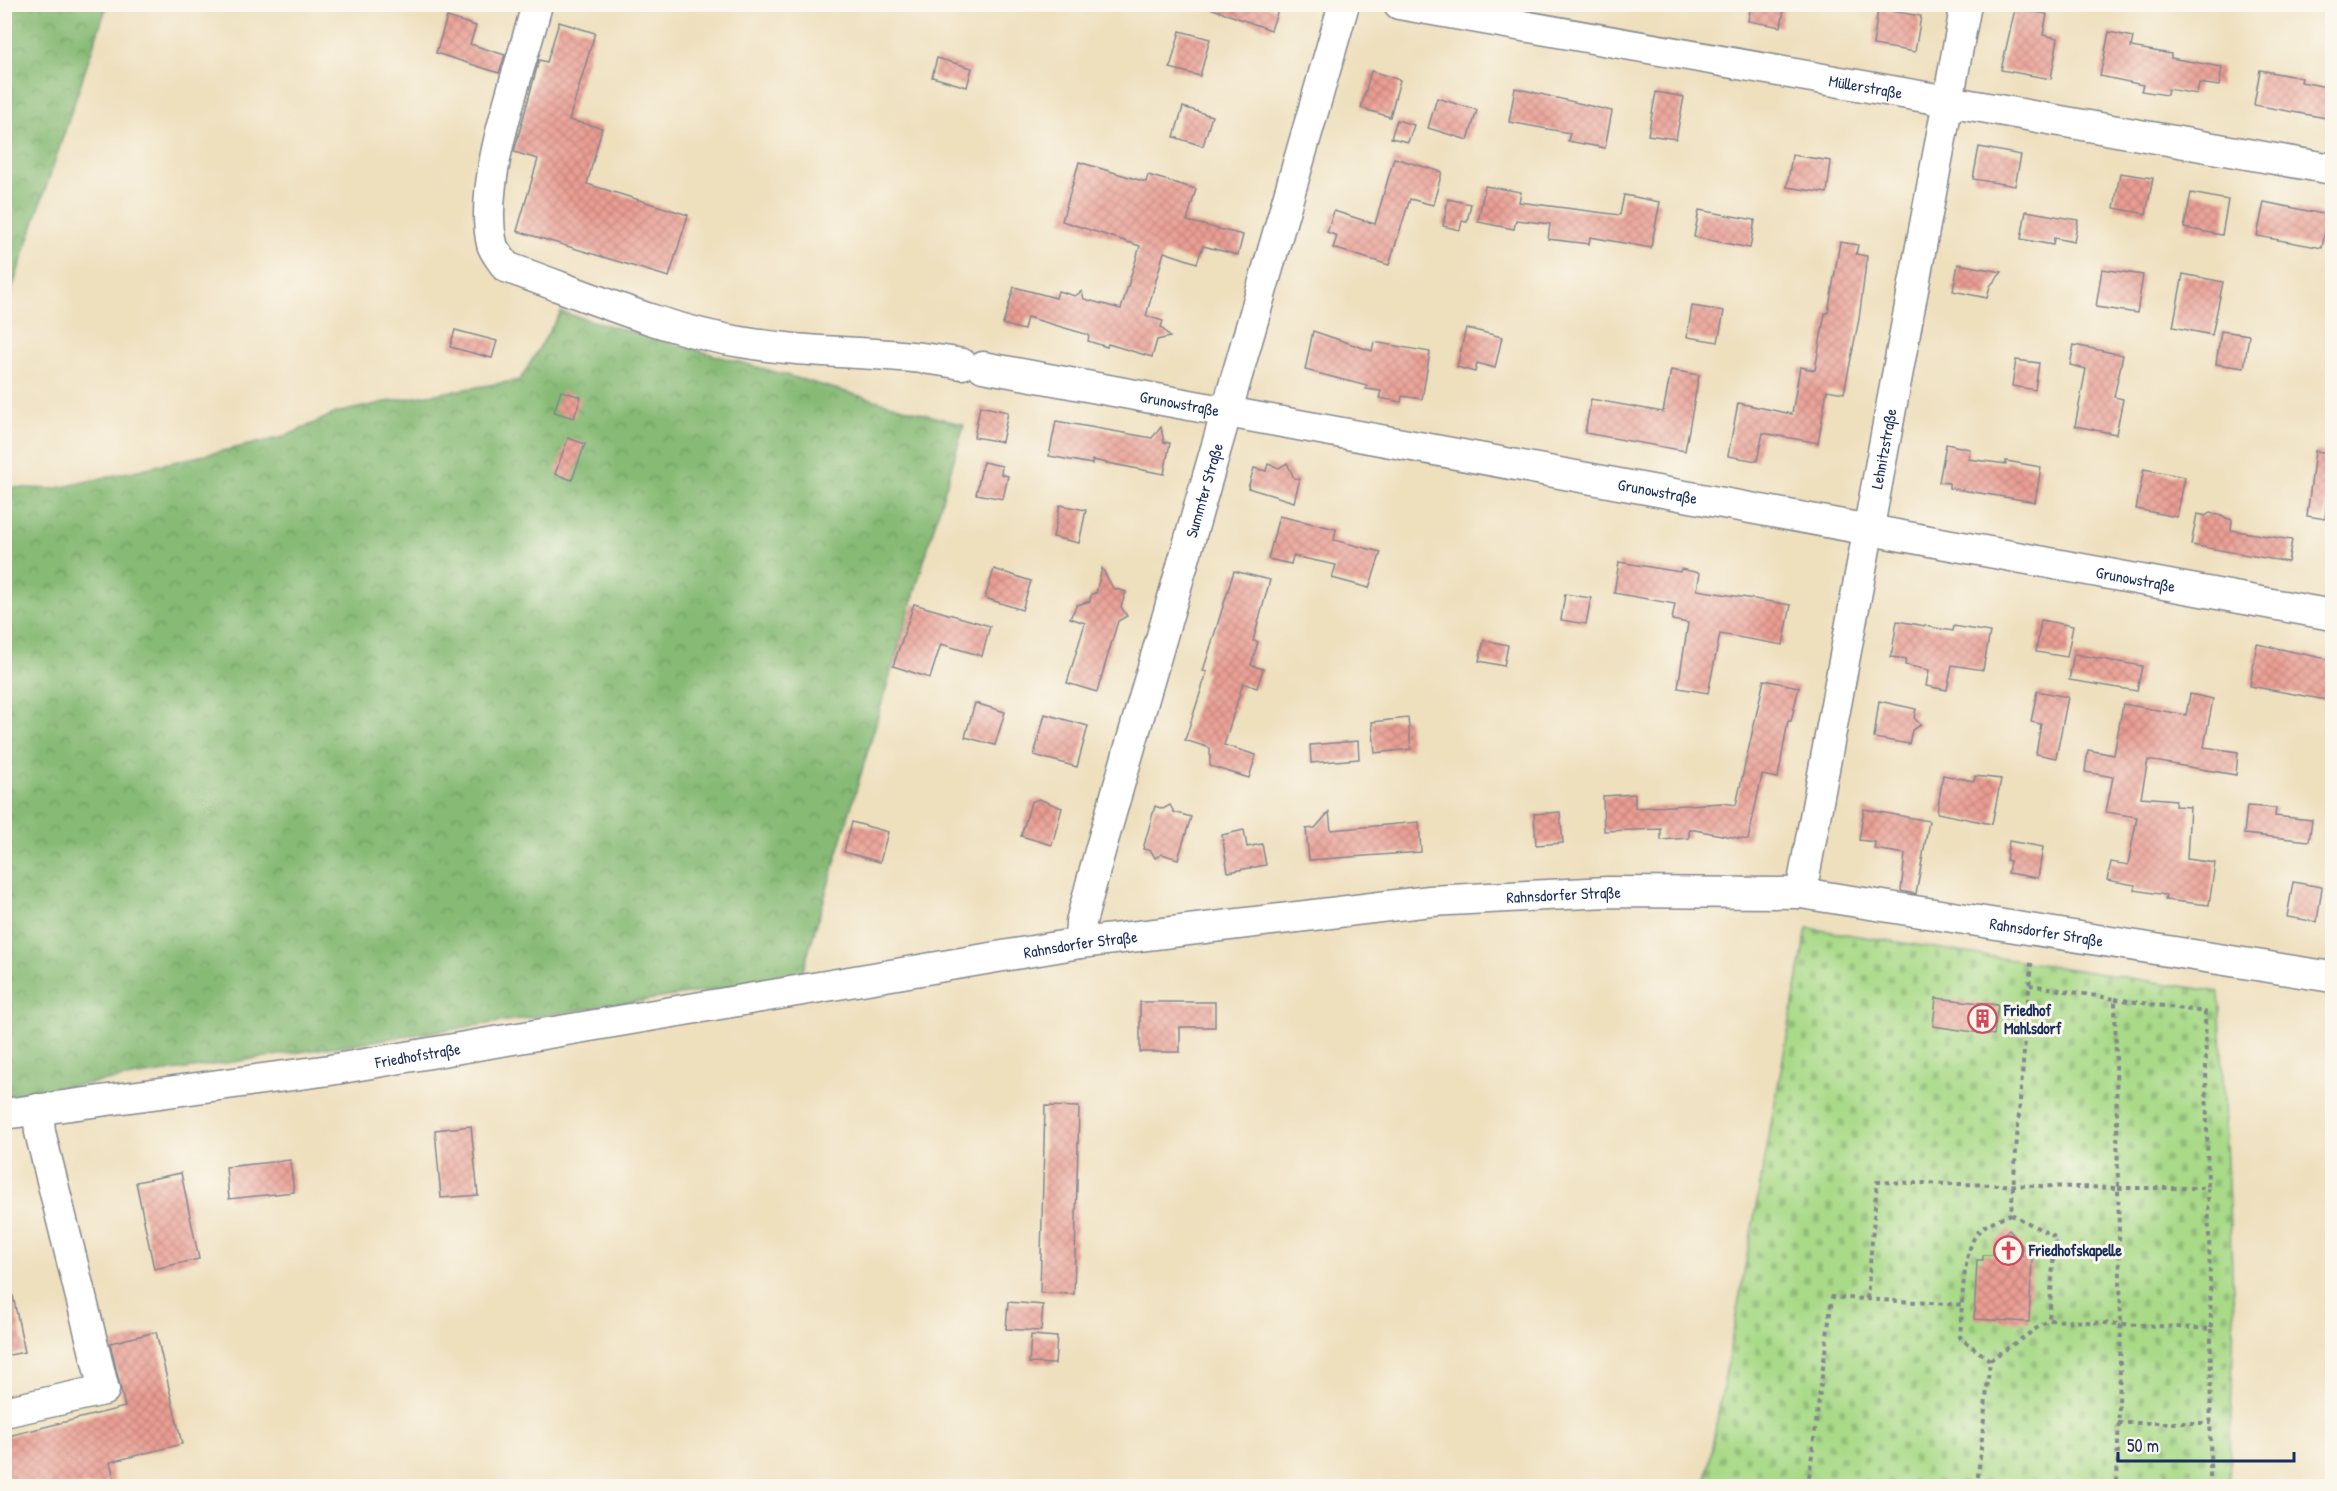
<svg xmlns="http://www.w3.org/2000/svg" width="2337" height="1491" font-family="'Patrick Hand',sans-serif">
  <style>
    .forest { fill: url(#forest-crowns); stroke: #507469; stroke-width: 1.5 }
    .cemetery { fill: url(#cemetery-stones); stroke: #628473; stroke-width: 1.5 }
    .building { fill: url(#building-cross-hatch) }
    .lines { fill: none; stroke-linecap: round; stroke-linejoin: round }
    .minor-casing { stroke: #84878e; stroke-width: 33 }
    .path { stroke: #84878e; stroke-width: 4; stroke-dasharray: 4.5 4.5; stroke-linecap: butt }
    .minor { stroke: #fff; stroke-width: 30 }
    .labels { text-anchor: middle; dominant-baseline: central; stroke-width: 6; stroke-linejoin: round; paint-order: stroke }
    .street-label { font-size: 16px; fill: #1b2f5e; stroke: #fbf7ec }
    .poi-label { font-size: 16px; font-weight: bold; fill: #1b2f5e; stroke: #fbf7ec; text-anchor: start }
  </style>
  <defs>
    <pattern id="forest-crowns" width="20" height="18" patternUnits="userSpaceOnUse" patternTransform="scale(1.5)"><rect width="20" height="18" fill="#86ba74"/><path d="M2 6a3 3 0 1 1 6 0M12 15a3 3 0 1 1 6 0" fill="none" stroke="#6d9862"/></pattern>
    <pattern id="cemetery-stones" width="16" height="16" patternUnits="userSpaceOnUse" patternTransform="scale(1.5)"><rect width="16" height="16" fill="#a9da88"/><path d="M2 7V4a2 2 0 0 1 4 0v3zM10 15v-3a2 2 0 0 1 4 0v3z" fill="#91bb78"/></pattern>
    <pattern id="building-cross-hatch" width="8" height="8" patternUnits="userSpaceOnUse" patternTransform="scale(1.5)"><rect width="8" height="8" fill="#eb9e93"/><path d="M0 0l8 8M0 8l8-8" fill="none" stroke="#be817b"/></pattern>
  </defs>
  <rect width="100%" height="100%" fill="#fbf7ec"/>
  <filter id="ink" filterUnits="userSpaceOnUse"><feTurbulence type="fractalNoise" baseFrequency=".0167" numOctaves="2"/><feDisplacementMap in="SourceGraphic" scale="12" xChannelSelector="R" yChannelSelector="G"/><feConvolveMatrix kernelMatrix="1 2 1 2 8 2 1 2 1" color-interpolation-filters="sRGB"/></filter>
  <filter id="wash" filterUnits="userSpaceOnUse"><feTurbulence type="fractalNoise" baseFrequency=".008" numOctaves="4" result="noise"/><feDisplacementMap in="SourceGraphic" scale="24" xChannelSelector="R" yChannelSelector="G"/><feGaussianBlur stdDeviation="1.35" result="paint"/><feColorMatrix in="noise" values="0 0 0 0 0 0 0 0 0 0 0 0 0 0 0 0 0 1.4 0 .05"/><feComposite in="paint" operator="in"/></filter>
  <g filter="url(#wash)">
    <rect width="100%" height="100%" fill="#eedfbd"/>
    <g class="forest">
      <path d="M 5,4 L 107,5 L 5,310 L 4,5 Z"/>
      <path d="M 561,312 L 964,425 L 801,977 L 5,1096 L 5,487 L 54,489 L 284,437 L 336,413 L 386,402 L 520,380 Z"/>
    </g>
    <path class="cemetery" d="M 1807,928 L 2219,992 L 2234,1313 L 2229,1486 L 1705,1486 Z"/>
    <g id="blocks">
      <g class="building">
        <path d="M 1207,4 L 1262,4 L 1278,10 L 1271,30 L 1207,7 Z"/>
        <path d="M 1751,4 L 1785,4 L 1781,27 L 1748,21 Z"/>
        <path d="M 1878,9 L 1921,16 L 1915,52 L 1873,45 Z"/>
        <path d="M 2015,9 L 2047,14 L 2043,35 L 2058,38 L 2051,79 L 2001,70 Z"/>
        <path d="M 447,17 L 476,26 L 470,44 L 505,55 L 499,73 L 436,53 Z"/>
        <path d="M 559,22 L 595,33 L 569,120 L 602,128 L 587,184 L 688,215 L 669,277 L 517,231 L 538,159 L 514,152 L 539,60 L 547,62 Z"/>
        <path d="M 1180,31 L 1210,39 L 1200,76 L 1170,68 Z"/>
        <path d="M 2109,32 L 2133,37 L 2131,47 L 2171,54 L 2171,58 L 2222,67 L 2219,86 L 2199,83 L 2197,94 L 2168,89 L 2167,95 L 2141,91 L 2143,85 L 2100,76 Z"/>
        <path d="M 937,58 L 972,68 L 967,87 L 932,77 Z"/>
        <path d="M 2260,70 L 2302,78 L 2301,82 L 2332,88 L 2332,119 L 2254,105 Z"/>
        <path d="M 1371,71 L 1400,80 L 1390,117 L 1361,108 Z"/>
        <path d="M 1515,88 L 1612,111 L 1605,148 L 1568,141 L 1570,133 L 1509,122 Z"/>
        <path d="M 1656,92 L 1684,97 L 1676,139 L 1648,135 Z"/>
        <path d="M 1437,98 L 1477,110 L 1468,140 L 1428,128 Z"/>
        <path d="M 1183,107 L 1212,116 L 1203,146 L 1174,137 Z"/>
        <path d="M 1397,120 L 1414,125 L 1408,142 L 1391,138 Z"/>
        <path d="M 1979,147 L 2021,155 L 2015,186 L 1973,179 Z"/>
        <path d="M 1792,155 L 1831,161 L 1827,193 L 1787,187 Z"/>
        <path d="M 1394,158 L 1442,172 L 1433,205 L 1410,199 L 1389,265 L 1333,248 L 1337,236 L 1327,232 L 1334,211 L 1375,224 Z"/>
        <path d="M 1079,162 L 1146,182 L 1148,175 L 1196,189 L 1187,221 L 1243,235 L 1238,255 L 1203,246 L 1197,263 L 1164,252 L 1146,316 L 1163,321 L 1161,327 L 1170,337 L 1157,340 L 1152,357 L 1108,344 L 1107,347 L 1088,341 L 1089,335 L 1027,317 L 1024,330 L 1003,324 L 1014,287 L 1056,298 L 1058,291 L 1075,296 L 1082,291 L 1084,299 L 1121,309 L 1140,246 L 1062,221 Z"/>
        <path d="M 2120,173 L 2153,178 L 2146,214 L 2114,208 Z"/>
        <path d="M 1485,186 L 1521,192 L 1519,202 L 1620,215 L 1624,195 L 1660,202 L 1651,248 L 1590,237 L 1589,244 L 1548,239 L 1550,224 L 1516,220 L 1514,229 L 1478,222 Z"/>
        <path d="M 2191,193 L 2228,200 L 2222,235 L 2184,228 Z"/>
        <path d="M 1448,199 L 1471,204 L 1467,222 L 1462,221 L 1460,230 L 1443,226 Z"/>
        <path d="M 2264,202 L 2328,215 L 2322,248 L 2257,236 Z"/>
        <path d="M 1699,210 L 1755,220 L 1750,248 L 1694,237 Z"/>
        <path d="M 2026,211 L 2078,220 L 2074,242 L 2054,238 L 2053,245 L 2021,239 Z"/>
        <path d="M 1840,242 L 1858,245 L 1856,254 L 1867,256 L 1859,319 L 1844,393 L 1827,390 L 1818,443 L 1763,433 L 1757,461 L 1728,456 L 1738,403 L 1792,414 L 1800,367 L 1815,370 L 1825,313 L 1828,313 Z"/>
        <path d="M 1958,264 L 2002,272 L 1990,286 L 1987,298 L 1953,291 Z"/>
        <path d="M 2102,269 L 2143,275 L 2137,313 L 2096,307 Z"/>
        <path d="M 2183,274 L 2223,282 L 2212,335 L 2173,327 Z"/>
        <path d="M 1692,306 L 1724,311 L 1718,342 L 1687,337 Z"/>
        <path d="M 1466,328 L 1502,337 L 1495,368 L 1477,363 L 1475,372 L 1457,367 Z"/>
        <path d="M 455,330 L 497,341 L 492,358 L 450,347 Z"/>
        <path d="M 1313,331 L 1372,351 L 1374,342 L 1430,352 L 1422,399 L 1402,396 L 1401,402 L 1379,398 L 1381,391 L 1366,389 L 1367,386 L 1305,370 Z"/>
        <path d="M 2221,331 L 2249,335 L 2244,368 L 2216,364 Z"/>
        <path d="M 2074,345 L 2123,355 L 2114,397 L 2123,399 L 2116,434 L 2075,426 L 2086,369 L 2070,365 Z"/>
        <path d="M 2016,360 L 2039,363 L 2035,390 L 2012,386 Z"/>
        <path d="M 1671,370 L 1699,375 L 1685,451 L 1585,433 L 1591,399 L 1663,412 Z"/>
        <path d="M 561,391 L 581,397 L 574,418 L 554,412 Z"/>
        <path d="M 980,406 L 1008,412 L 1002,442 L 974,437 Z"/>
        <path d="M 1056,421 L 1152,438 L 1161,427 L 1164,442 L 1170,443 L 1164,474 L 1092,460 L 1092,464 L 1049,456 Z"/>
        <path d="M 568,438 L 585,444 L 572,480 L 555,474 Z"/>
        <path d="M 1946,444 L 1970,449 L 1968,459 L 2006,464 L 2006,461 L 2041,467 L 2035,502 L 1949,488 L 1949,483 L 1939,482 Z"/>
        <path d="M 2315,451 L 2332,453 L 2325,519 L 2307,516 Z"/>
        <path d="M 983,462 L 1002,466 L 1001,474 L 1008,476 L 1003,499 L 976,494 Z"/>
        <path d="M 1287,463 L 1294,478 L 1300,479 L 1294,502 L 1248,488 L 1254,468 L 1266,471 L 1268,464 L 1279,468 Z"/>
        <path d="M 2144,469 L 2185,477 L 2177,517 L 2136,509 Z"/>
        <path d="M 1060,505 L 1086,510 L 1079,543 L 1053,537 Z"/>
        <path d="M 2210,512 L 2232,520 L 2231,530 L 2292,540 L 2288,562 L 2191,545 L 2197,514 L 2206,516 Z"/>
        <path d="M 1279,516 L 1336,529 L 1334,540 L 1381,552 L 1369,588 L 1332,578 L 1336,565 L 1293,556 L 1291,564 L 1268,559 Z"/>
        <path d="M 1619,562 L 1680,572 L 1681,569 L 1700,573 L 1697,590 L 1791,605 L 1783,645 L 1720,634 L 1708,693 L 1678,688 L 1688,623 L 1672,620 L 1675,604 L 1614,593 Z"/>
        <path d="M 1102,568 L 1113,588 L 1126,592 L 1121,607 L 1127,616 L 1118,621 L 1097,692 L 1067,683 L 1085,623 L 1070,618 L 1077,605 L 1090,601 L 1091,594 L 1096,593 Z"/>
        <path d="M 994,569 L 1031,581 L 1022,610 L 985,598 Z"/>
        <path d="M 1234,571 L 1270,580 L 1253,641 L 1258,642 L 1251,665 L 1263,669 L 1257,688 L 1243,683 L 1224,745 L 1256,755 L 1249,778 L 1210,766 L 1210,748 L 1185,740 L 1207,672 L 1203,671 Z"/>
        <path d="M 1565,594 L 1591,598 L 1586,624 L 1561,620 Z"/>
        <path d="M 914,604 L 990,626 L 982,656 L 941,644 L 930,678 L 893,666 Z"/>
        <path d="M 2041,620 L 2073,626 L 2067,657 L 2036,652 Z"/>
        <path d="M 1897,621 L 1953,631 L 1954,626 L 1990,632 L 1983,670 L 1952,665 L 1947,690 L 1926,686 L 1929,670 L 1905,665 L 1906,659 L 1891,657 Z"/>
        <path d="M 1484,640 L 1508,645 L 1504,666 L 1479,661 Z"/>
        <path d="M 2257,644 L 2332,660 L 2332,701 L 2250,686 Z"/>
        <path d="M 2074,654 L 2142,666 L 2137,691 L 2069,680 Z"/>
        <path d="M 1764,680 L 1799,687 L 1791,721 L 1788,721 L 1778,778 L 1762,775 L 1748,840 L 1689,829 L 1689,838 L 1661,840 L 1661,829 L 1604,831 L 1603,796 L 1635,794 L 1635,808 L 1723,803 L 1736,805 Z"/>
        <path d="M 2037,691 L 2068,697 L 2056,758 L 2036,754 L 2041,724 L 2031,722 Z"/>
        <path d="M 2190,694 L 2213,699 L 2204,747 L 2238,752 L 2236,775 L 2148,760 L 2141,797 L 2176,800 L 2175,806 L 2190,807 L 2187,859 L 2215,863 L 2209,905 L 2165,900 L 2166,895 L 2134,890 L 2135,885 L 2107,880 L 2111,862 L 2128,865 L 2137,817 L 2106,812 L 2113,777 L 2085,772 L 2088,750 L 2114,755 L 2123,704 L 2186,715 Z"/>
        <path d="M 1879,701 L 1916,709 L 1914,718 L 1921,725 L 1912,730 L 1909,744 L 1874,738 Z"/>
        <path d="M 975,703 L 1005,712 L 995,745 L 965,737 Z"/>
        <path d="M 1045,714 L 1088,726 L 1077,767 L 1034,755 Z"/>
        <path d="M 1408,718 L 1411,749 L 1375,753 L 1372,722 Z"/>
        <path d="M 1358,741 L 1359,759 L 1311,763 L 1310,745 Z"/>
        <path d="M 1943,775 L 1974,781 L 1975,776 L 2001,779 L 1992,824 L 1937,813 Z"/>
        <path d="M 1039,799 L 1062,808 L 1052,845 L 1021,836 L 1031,802 Z"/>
        <path d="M 1170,805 L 1174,812 L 1191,817 L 1178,859 L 1162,854 L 1155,858 L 1151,851 L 1143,849 L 1155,806 L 1163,809 Z"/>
        <path d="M 2247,806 L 2276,808 L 2275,816 L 2312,820 L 2309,841 L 2244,834 Z"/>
        <path d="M 1864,809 L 1929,821 L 1916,894 L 1901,891 L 1905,854 L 1874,849 L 1875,842 L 1859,840 Z"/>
        <path d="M 1329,812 L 1331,830 L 1419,822 L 1421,852 L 1309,860 L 1306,829 L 1315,828 Z"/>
        <path d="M 1560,812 L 1563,843 L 1536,845 L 1534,814 Z"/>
        <path d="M 852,822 L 888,832 L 880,862 L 844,852 Z"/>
        <path d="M 1244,830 L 1247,847 L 1262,844 L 1266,865 L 1228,872 L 1222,835 Z"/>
        <path d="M 2009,841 L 2043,847 L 2038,878 L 2008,873 L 2010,861 L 2006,860 Z"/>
        <path d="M 2293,882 L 2322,887 L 2317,922 L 2287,917 Z"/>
        <path d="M 1936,998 L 1998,1005 L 1994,1035 L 1933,1026 Z"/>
        <path d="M 1140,1002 L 1215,1002 L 1215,1027 L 1180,1027 L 1180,1052 L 1140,1052 Z"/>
        <path d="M 1045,1106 L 1079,1107 L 1074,1294 L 1040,1293 Z"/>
        <path d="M 471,1126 L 478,1195 L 441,1198 L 435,1130 Z"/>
        <path d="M 290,1160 L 294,1192 L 229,1199 L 226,1167 Z"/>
        <path d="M 181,1173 L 199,1259 L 154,1269 L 136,1182 Z"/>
        <path d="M 2009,1229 L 2022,1245 L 2022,1256 L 2032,1257 L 2029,1322 L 1974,1319 L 1977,1260 L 1983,1260 L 1983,1255 L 1993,1255 L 1994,1243 Z"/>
        <path d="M 13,1296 L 25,1352 L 4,1356 L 4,1297 Z"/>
        <path d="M 1008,1302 L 1043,1305 L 1041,1331 L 1006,1329 Z"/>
        <path d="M 156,1332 L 182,1444 L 110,1462 L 115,1481 L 95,1486 L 4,1486 L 4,1437 L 125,1407 L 110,1343 Z"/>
        <path d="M 1031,1335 L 1057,1337 L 1055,1364 L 1029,1363 Z"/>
      </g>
    </g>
  </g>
  <g filter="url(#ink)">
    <use href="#blocks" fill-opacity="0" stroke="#84878e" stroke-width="1.5"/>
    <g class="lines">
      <defs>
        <g id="minor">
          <path d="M 537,4 C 521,70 477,179 492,244 C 494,252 502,260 506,267 C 580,293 664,330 741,342 C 814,355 889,350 962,364"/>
          <path id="s1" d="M 1399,4 L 2332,169"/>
          <path id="s2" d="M 983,367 L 2332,615"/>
          <path id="s3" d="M 1801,893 L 1966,4"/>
          <path id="s4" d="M 1080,943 L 1081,922 L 1100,851 L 1344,4"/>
          <path id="s5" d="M 4,1114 L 330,1070 L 1080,943 L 1430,901 L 1608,892 L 1801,893 L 2332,977"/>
          <path d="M 4,1412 L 104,1390 L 40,1132 L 38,1109"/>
        </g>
      </defs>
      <use href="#minor" class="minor-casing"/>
      <g class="path">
        <path d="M 2115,999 L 2205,1012 L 2208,1188"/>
        <path d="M 2118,1188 L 2208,1188 L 2211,1329 L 2121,1324 Z"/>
        <path d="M 2011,1214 L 2055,1237 L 2049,1320"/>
        <path d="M 1867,1299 L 1877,1182 L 2118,1188 L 2115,999 L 2030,985"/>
        <path d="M 1990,1360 L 1960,1338 C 1962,1311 1962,1264 1973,1240 C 1979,1226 1997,1219 2011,1214 L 2031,963"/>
        <path d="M 1990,1360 L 2049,1320 L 2121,1324 L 2117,1486"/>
        <path d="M 2118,1423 L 2211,1423"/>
        <path d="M 1808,1486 L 1832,1297 L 1963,1305"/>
        <path d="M 1977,1486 L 1990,1360"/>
        <path d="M 2210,1486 L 2211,1329"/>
      </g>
      <use href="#minor" class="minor"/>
    </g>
  </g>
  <defs>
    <symbol id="building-ring" viewBox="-11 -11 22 22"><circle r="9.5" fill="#fbf7ec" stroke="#d1495b" stroke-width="1.5"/><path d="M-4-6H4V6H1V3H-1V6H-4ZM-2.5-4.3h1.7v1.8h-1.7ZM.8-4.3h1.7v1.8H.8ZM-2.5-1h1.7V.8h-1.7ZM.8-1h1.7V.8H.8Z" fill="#d1495b"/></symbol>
    <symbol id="church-ring" viewBox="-11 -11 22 22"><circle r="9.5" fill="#fbf7ec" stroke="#d1495b" stroke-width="1.5"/><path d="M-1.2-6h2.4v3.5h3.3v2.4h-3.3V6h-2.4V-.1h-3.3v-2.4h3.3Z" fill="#d1495b"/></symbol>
  </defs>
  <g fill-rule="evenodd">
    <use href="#building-ring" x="1966" y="1002" width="33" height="33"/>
    <use href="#church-ring" x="1992" y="1234" width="33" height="33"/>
  </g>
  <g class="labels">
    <g class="street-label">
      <text stroke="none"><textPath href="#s1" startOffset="474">Müllerstraße</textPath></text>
      <text stroke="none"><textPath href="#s2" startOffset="200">Grunowstraße</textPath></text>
      <text stroke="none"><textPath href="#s3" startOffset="452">Lehnitzstraße</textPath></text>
      <text stroke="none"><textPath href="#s4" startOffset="470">Summter Straße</textPath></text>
      <text stroke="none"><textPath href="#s2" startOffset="686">Grunowstraße</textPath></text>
      <text stroke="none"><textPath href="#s2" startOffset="1172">Grunowstraße</textPath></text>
      <text stroke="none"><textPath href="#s5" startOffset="1576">Rahnsdorfer Straße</textPath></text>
      <text stroke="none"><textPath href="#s5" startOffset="2062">Rahnsdorfer Straße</textPath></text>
      <text stroke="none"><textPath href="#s5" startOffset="1090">Rahnsdorfer Straße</textPath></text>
      <text stroke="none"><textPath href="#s5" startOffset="418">Friedhofstraße</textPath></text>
    </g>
    <g class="poi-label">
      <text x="2004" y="1010">Friedhof<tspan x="2004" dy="18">Mahlsdorf</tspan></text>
      <text x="2029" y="1250">Friedhofskapelle</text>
    </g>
  </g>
  <rect width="2337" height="1491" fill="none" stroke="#fbf7ec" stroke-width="24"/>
  <path d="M2118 1452v9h176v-9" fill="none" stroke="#1b2f5e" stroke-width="3"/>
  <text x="2127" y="1452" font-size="18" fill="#1b2f5e" stroke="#fbf7ec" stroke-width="4.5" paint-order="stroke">50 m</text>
</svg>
